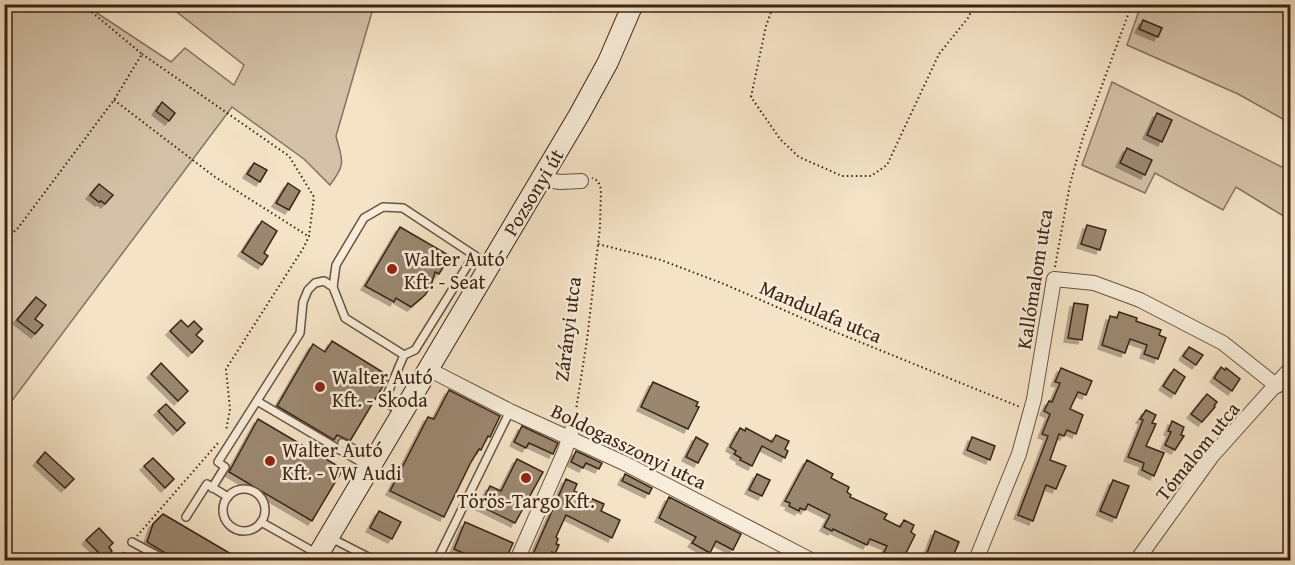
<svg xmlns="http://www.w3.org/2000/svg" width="1295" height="565" font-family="'Gentium Book Plus',serif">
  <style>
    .green { fill: #d4c2a8; stroke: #87725e; stroke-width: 1.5 }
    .building { fill: #9b8770; stroke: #3a2313; stroke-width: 1.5; filter: url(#shadow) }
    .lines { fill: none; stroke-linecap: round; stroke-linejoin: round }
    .service-casing { stroke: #685340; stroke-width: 10 }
    .minor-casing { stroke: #685340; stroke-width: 16 }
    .secondary-casing { stroke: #3a2313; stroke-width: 22 }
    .path { stroke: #3a2313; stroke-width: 2; stroke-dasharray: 1.5 3; stroke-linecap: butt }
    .service { stroke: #f8edda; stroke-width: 7 }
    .minor { stroke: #f8edda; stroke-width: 14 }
    .secondary { stroke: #f8edda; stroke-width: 20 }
    .poi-dot { fill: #8f2418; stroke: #f8edda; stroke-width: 2 }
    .labels { text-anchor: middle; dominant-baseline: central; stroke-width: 5; stroke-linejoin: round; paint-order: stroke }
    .street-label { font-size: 20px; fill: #3a2313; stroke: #f8edda }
    .poi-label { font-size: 20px; fill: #3a2313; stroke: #f8edda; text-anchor: start }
  </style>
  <defs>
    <filter id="shadow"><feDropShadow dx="-4" dy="4" stdDeviation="0" flood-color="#0004"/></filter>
  </defs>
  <rect width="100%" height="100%" fill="#f4e3c6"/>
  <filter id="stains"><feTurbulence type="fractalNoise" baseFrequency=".00333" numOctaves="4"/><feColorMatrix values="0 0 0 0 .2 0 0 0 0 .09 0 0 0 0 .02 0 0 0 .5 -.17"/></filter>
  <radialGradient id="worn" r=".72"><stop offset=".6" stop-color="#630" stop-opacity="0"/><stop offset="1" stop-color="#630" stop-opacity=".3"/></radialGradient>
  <g class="green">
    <path d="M 5,5 L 85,5 L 171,62 L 185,48 L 234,85 L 244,65 L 168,5 L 374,5 L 336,136 C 342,160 347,163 330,185 L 304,159 L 232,107 L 5,410 Z"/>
    <path d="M 1141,5 L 1290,5 L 1290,123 L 1238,94 L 1127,45 Z"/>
    <path d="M 1112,82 L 1290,171 L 1290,220 L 1236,187 L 1223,210 L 1155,173 L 1145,193 L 1082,165 Z"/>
  </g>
  <g class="building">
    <path d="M 1143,20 L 1162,28 L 1158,37 L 1139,29 Z"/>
    <path d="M 162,102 L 175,113 L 169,121 L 156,111 Z"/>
    <path d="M 1157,113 L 1172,120 L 1162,142 L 1147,135 Z"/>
    <path d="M 1127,148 L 1152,160 L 1145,175 L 1120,163 Z"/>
    <path d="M 254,163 L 267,170 L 260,182 L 247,174 Z"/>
    <path d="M 288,183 L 300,191 L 289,210 L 276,203 Z"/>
    <path d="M 99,184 L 113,195 L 105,204 L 101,201 L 99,202 L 90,195 Z"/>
    <path d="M 262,221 L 277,231 L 264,253 L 268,256 L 262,265 L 242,252 Z"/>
    <path d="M 1087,225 L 1106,230 L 1100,250 L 1081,244 Z"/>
    <path d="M 400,227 L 450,256 L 439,274 L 435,272 L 431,286 L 425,295 L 411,307 L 396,298 L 394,302 L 365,286 Z"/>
    <path d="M 36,297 L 46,305 L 35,319 L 43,325 L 35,334 L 17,320 Z"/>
    <path d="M 1074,303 L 1088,305 L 1082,340 L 1068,338 Z"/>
    <path d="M 1119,312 L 1137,318 L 1136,321 L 1161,330 L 1159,335 L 1166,338 L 1158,359 L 1144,354 L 1147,345 L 1130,339 L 1125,353 L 1102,345 L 1110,316 L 1117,318 Z"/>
    <path d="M 181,320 L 188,327 L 194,321 L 202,329 L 196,335 L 203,341 L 192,353 L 170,331 Z"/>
    <path d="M 332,341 L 389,376 L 350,441 L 337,435 L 334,440 L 277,406 L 313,344 L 325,352 Z"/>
    <path d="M 1189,347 L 1203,355 L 1196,365 L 1183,356 Z"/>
    <path d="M 161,363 L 188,391 L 178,401 L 151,374 Z"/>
    <path d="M 1221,367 L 1225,370 L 1226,368 L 1240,379 L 1232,391 L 1214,378 Z"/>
    <path d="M 1061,368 L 1092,381 L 1086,395 L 1078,392 L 1070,409 L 1083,415 L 1076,434 L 1067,430 L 1064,436 L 1059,434 L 1050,460 L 1066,466 L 1056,489 L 1046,485 L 1033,521 L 1018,515 L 1048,436 L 1042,434 L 1050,414 L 1044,411 L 1049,401 L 1052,402 L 1060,383 L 1055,382 Z"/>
    <path d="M 1174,369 L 1185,377 L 1175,394 L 1163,386 Z"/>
    <path d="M 653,382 L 698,402 L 696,406 L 699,407 L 688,429 L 641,407 Z"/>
    <path d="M 449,390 L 500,416 L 490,437 L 488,436 L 481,450 L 479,449 L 471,462 L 444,517 L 390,491 L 428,417 L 434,419 Z"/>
    <path d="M 1207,394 L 1217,402 L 1214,406 L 1215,407 L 1202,422 L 1191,414 Z"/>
    <path d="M 166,404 L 185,423 L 177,431 L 158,411 Z"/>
    <path d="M 1146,410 L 1156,415 L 1152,423 L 1156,424 L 1146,446 L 1164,453 L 1154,476 L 1142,470 L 1144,463 L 1128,457 L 1143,420 L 1140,419 Z"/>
    <path d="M 258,419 L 343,469 L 312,521 L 229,472 Z"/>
    <path d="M 1172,421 L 1184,427 L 1181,435 L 1184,436 L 1175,450 L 1165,445 L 1171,432 L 1168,431 Z"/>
    <path d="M 522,426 L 558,443 L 553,454 L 529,443 L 526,448 L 514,442 Z"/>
    <path d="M 740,428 L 745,431 L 746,428 L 772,442 L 776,435 L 789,441 L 785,449 L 788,451 L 785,458 L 762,446 L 752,466 L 740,460 L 741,458 L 734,454 L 736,451 L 730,447 Z"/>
    <path d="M 696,437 L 708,444 L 698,463 L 686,457 Z"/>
    <path d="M 972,437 L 995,446 L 990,460 L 967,450 Z"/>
    <path d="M 576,451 L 602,463 L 599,469 L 586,463 L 583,468 L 571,462 Z"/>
    <path d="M 45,452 L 74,479 L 65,488 L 37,462 Z"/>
    <path d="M 153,458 L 174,479 L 165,488 L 144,466 Z"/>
    <path d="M 517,459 L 543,472 L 515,523 L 480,506 L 490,486 L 501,491 Z"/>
    <path d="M 807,460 L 833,474 L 831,478 L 849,487 L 847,492 L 851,495 L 850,497 L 887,514 L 884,519 L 900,527 L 904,520 L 914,525 L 911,532 L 915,535 L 902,561 L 884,552 L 887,546 L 870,539 L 867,545 L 833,529 L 832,531 L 824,527 L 830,515 L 808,504 L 805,510 L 800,508 L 799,511 L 789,506 L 790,503 L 785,501 Z"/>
    <path d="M 625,474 L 652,488 L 649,494 L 622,481 Z"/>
    <path d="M 757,474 L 770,480 L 762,496 L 749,490 Z"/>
    <path d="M 566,479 L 577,484 L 574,491 L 604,504 L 601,511 L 620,520 L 612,538 L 566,515 L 556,537 L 558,539 L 556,544 L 559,545 L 555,554 L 552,552 L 550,558 L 545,556 L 543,561 L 530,561 Z"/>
    <path d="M 1113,480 L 1129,486 L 1116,518 L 1100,511 Z"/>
    <path d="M 669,497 L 741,534 L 733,550 L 716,541 L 710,553 L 692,543 L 696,537 L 659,518 Z"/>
    <path d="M 379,511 L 401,522 L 392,539 L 370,528 Z"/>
    <path d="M 163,514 L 243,561 L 178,561 L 147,542 L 153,524 Z"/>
    <path d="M 465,522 L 513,543 L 505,561 L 481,561 L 454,549 Z"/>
    <path d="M 99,528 L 113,543 L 109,547 L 112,551 L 104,558 L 86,540 Z"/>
    <path d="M 935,531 L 959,542 L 951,561 L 924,561 Z"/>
  </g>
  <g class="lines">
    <defs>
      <g id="service">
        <path d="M 333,287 L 336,265 L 364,218 L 383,207 L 403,208 L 489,265"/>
        <path d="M 404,355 L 415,350 L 474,255"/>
        <path d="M 257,401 L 369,467"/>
        <path d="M 342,443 L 374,459"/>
        <path d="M 212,488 L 225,467 L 218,462 L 300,333 L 303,302 L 308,290 L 315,283 L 324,281 L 333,287 L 345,318 L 404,355 L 384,402 L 401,411"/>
        <circle cx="244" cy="510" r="21"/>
        <path d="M 186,517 L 207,484 L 228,497"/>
        <path d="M 261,522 L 316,553"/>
        <path d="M 331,538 L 374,560"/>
        <path d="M 132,542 L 166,560"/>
        <path d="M 437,560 L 510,411"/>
      </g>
      <g id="minor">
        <path d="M 541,179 L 560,182 L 581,181"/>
        <path d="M 428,369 L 510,411 L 624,463 L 811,560"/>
        <path d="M 517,560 L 564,453 L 573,427"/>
        <path d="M 976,560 L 1019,454 L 1034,399 L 1054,279 L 1094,283 L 1140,300 L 1223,343 L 1277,386"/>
        <path d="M 1137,560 L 1212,456 L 1290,369"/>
      </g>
      <path id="secondary" d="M 315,560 L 579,115 L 608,62 L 633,4"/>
    </defs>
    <use href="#service" class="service-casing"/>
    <use href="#minor" class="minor-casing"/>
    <use href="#secondary" class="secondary-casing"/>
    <g class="path">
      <path d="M 774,4 L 766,26 L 751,97 L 780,139 L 799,157 L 842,176 L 871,176 L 887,165 L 939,54 L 968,18 L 975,4"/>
      <path d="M 142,54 L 289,156 L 314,197 L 309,236 L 304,247 L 226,369 L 230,409 L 226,431"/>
      <path d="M 114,100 L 215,177 L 308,236"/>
      <path d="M 4,241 L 18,228 L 114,100 L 142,54 L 82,4"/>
      <path d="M 598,244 L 661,260 L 724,284 L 818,325 L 1020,407"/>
      <path d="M 1055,267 L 1070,184 L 1083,137 L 1132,4"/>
      <path d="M 575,416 L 587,340 L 600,227 L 601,189 L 598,181 L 592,178"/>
      <path d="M 137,536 L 218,443"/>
      <path d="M 117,560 L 126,550"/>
    </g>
    <use href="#service" class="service"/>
    <use href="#minor" class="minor"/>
    <use href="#secondary" class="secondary"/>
  </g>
  <g class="poi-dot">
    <circle cx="392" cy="269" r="6"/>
    <circle cx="320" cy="387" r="6"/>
    <circle cx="270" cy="461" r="6"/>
    <circle cx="526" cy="478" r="6"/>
  </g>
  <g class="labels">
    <g class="street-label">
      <text transform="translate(533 192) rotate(-59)">Pozsonyi út</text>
      <text transform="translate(1034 279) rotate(-81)">Kallómalom utca</text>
      <text transform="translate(821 311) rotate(23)">Mandulafa utca</text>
      <text transform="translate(567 329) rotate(-83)">Zárányi utca</text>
      <text transform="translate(629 446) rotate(26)">Boldogasszonyi utca</text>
      <text transform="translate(1197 451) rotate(-51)">Tómalom utca</text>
    </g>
    <g class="poi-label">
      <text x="404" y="258">Walter Autó<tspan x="404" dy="23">Kft. - Seat</tspan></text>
      <text x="332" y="376">Walter Autó<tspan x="332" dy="23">Kft. - Skoda</tspan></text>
      <text x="282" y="449">Walter Autó<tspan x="282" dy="23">Kft. - VW Audi</tspan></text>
      <text x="526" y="500" text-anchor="middle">Törös-Targo Kft.</text>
    </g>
  </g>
  <rect width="1295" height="565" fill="none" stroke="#f4e3c6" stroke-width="24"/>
  <rect x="6" y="6" width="1283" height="553" fill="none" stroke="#3a2313" stroke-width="3"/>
  <rect x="12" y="12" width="1271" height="541" fill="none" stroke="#3a2313" stroke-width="1.5"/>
  <rect width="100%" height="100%" filter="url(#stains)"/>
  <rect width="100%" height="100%" fill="url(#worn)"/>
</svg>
